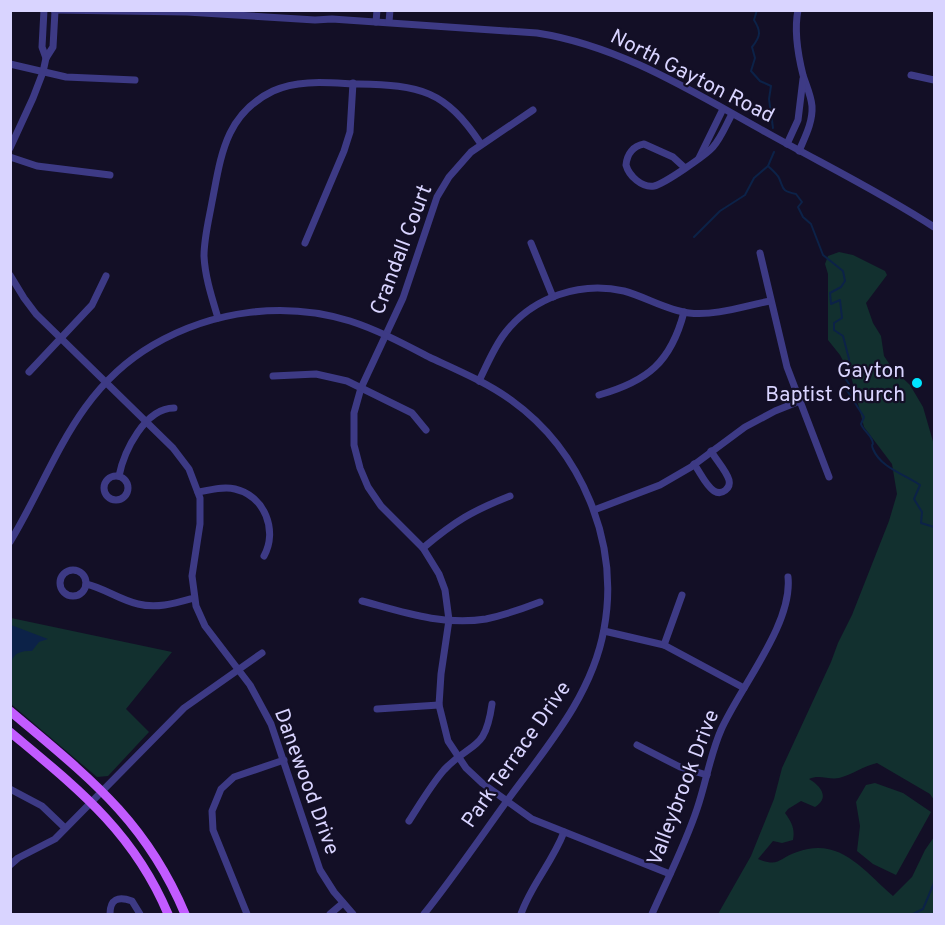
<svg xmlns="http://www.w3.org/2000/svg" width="945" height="925" font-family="Overpass,sans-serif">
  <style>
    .green { fill: #12302f }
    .water { fill: #0c2248 }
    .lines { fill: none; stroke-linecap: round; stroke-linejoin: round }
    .stream { stroke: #0c2248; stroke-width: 2 }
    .minor { stroke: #3d3a85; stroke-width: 7 }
    .major { stroke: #c25bff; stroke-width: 9 }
    .poi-dot { fill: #00e5ff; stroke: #130f26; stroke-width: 2 }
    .labels { text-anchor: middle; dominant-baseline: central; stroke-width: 4.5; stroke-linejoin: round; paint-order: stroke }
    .street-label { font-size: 21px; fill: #d9d4ff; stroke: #130f26 }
    .poi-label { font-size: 21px; fill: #d9d4ff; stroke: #130f26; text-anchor: end }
  </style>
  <rect width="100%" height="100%" fill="#130f26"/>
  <g class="green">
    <path d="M 839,252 L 853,255 L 885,271 L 887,275 L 866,303 L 873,323 L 881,336 L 884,356 L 892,368 L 910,385 L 923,407 L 934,445 L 934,800 L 930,794 L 877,763 C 863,766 852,775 839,778 C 829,780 819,774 809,779 C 821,786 830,798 815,807 L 801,801 L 788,809 L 785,813 C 792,823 795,829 793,840 L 782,843 L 773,841 L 758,859 C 780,868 778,858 797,852 C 840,836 864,871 893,896 L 912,877 L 925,850 L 934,837 L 934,914 L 718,914 L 751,856 L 774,799 L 782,768 L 831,662 L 838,643 L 852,615 L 889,521 L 897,494 L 892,464 L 864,427 L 851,376 L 840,355 L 828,340 L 828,274 L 825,264 L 828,256 Z"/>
    <path d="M 11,618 L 172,652 L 126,709 L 149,732 L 108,776 L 97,777 L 11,704 Z"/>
    <path d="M 875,783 L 903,793 L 931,812 L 896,875 L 873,864 L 857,851 L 860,826 L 856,802 L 866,785 Z"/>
  </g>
  <path class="water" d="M 11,625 L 48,639 L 39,642 L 32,651 C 21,651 14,652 11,663 Z"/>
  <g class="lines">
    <g class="stream">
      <path d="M 757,10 L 754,20 C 761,31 761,36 752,47 L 755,58 L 751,71 L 760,81 L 771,86 L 769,99 L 773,128"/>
      <path d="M 768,166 C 771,169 777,174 779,178 C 784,189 781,191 796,194 L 802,202 L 798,207 L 803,217 L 811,224 L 823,255 L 843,271 L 845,281 L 841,287 L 830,293 L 831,304 L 840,300 L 842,318 L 834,323 L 834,330 L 843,336 L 849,359 L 849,369 L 843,375 L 849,384 L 846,389 L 864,417 L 861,424 C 863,430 869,433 872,440 C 875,448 870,441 873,449 C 881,468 904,474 920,485 L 914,499 L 922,512 L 921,523 L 934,527"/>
      <path d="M 694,237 L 720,211 L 745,195 L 754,178 L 768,166 L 774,152"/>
      <path d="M 913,914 L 923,909 L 934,883"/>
    </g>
    <g class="minor">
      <path d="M 44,10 L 42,47 L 46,58"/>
      <path d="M 54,10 L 187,12 L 315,20 L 332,19 L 537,33 C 622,46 696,94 771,135 C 825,165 882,193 934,227"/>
      <path d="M 798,10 C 794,30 798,55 803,75 C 806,85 811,95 812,106 C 813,122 805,137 799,151"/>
      <path d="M 376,22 L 377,10"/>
      <path d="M 389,22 L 390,10"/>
      <path d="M 10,64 L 66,77 L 135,80"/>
      <path d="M 911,75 L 934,80"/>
      <path d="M 533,110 L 471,152 L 449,177 L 437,197 L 403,298 L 361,388 L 354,413 L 354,445 L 360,468 L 368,487 L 381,506 L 423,548 L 439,574 L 445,590 L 449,620 L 441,674 L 439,705 L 448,741 L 466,768 L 482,783 L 532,819 L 670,874"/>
      <path d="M 787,144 L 798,120 L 803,79"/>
      <path d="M 10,148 L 33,98 L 43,72 L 46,58 L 53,47 L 55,11"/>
      <path d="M 10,157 L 37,166 L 110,175"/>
      <path d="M 699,158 L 723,109"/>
      <path d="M 685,168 L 673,157 L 644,144 C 633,146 627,154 626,165 C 629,176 642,188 654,186 C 664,184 706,155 713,147 C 721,138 726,125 732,114"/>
      <path d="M 305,243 L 344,151 L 350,132 L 353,83"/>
      <path d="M 531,243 L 553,297"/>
      <path d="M 760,253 L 787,367 L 829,477"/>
      <path d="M 10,275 L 24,298 L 36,314 L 173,448 L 189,469 L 200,498 L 200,524 L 192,576 L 196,606 L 205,626 L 250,685 L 271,724 L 320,870 L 334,892 L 353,914"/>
      <path d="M 218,318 C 212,298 205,277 204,256 C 204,238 209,219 212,202 C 221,156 225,114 273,91 C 299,79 330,83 358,84 C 420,85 445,90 481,144"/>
      <path d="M 29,372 L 92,305 L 106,276"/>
      <path d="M 273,376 L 316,374 L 347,381 L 412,413 L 426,430"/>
      <path d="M 479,381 C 487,365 494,347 505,333 C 533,297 580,281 624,291 C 646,297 666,310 689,313 C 716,316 744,306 770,301"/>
      <path d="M 599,395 C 648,381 671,362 684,312"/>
      <path d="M 694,464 C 700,472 706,486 714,491 C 722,496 731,488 729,480 C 726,470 716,460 711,451"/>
      <circle cx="116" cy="488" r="12"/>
      <path d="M 119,476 C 124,451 145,408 174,408"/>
      <path d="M 198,492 C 211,490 223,486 235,489 C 265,496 278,531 264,556"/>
      <path d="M 594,510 L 660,485 L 691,467 L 745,427 L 775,411 L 800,401"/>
      <path d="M 10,542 C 54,469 74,391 153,345 C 213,310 285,301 350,321 C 378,330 404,344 429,357 C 457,370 486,382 511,400 C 582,451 620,543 604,629 C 592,697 544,750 504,805 C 478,841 452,879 424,914"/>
      <path d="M 423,548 C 455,521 472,511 510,496"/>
      <circle cx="73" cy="583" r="13"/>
      <path d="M 86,584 C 104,588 120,600 138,604 C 157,609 176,603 194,598"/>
      <path d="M 362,601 C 403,612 443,626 486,619 C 504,615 522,609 540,602"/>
      <path d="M 604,631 L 664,645 L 744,688"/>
      <path d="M 664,645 L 682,595"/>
      <path d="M 377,709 L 439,705"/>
      <path d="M 637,745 L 680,767 L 707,775"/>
      <path d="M 10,789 L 42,806 L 65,828"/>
      <path d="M 409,821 C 420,804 431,785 444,770 C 472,740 485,753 492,704"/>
      <path d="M 10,865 L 18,858 L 55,839 L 184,708 L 262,653"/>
      <path d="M 110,914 C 110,899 118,896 132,901 L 140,914"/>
      <path d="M 247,914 L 213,830 L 212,811 L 221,789 L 234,777 L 284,760"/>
      <path d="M 330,914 L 343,903"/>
      <path d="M 521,914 C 531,885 552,863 564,832"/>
      <path d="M 652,914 C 667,880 685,845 697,809 C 706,783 710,755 721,730 C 740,687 793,624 788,577"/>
    </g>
    <g class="major">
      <path d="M 10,711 C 87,776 145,819 185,914"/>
      <path d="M 10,732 C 77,788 133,831 168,914"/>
    </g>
  </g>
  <circle class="poi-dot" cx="917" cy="383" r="6"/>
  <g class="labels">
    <g class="street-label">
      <text transform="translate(692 77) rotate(27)">North Gayton Road</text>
      <text transform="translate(402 250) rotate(-69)">Crandall Court</text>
      <text transform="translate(517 755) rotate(-55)">Park Terrace Drive</text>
      <text transform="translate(306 782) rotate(70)">Danewood Drive</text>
      <text transform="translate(684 788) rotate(-69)">Valleybrook Drive</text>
    </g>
    <g class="poi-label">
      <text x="905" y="371">Gayton<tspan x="905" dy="24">Baptist Church</tspan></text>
    </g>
  </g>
  <rect width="945" height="925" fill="none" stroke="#d9d4ff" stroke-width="24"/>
</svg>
